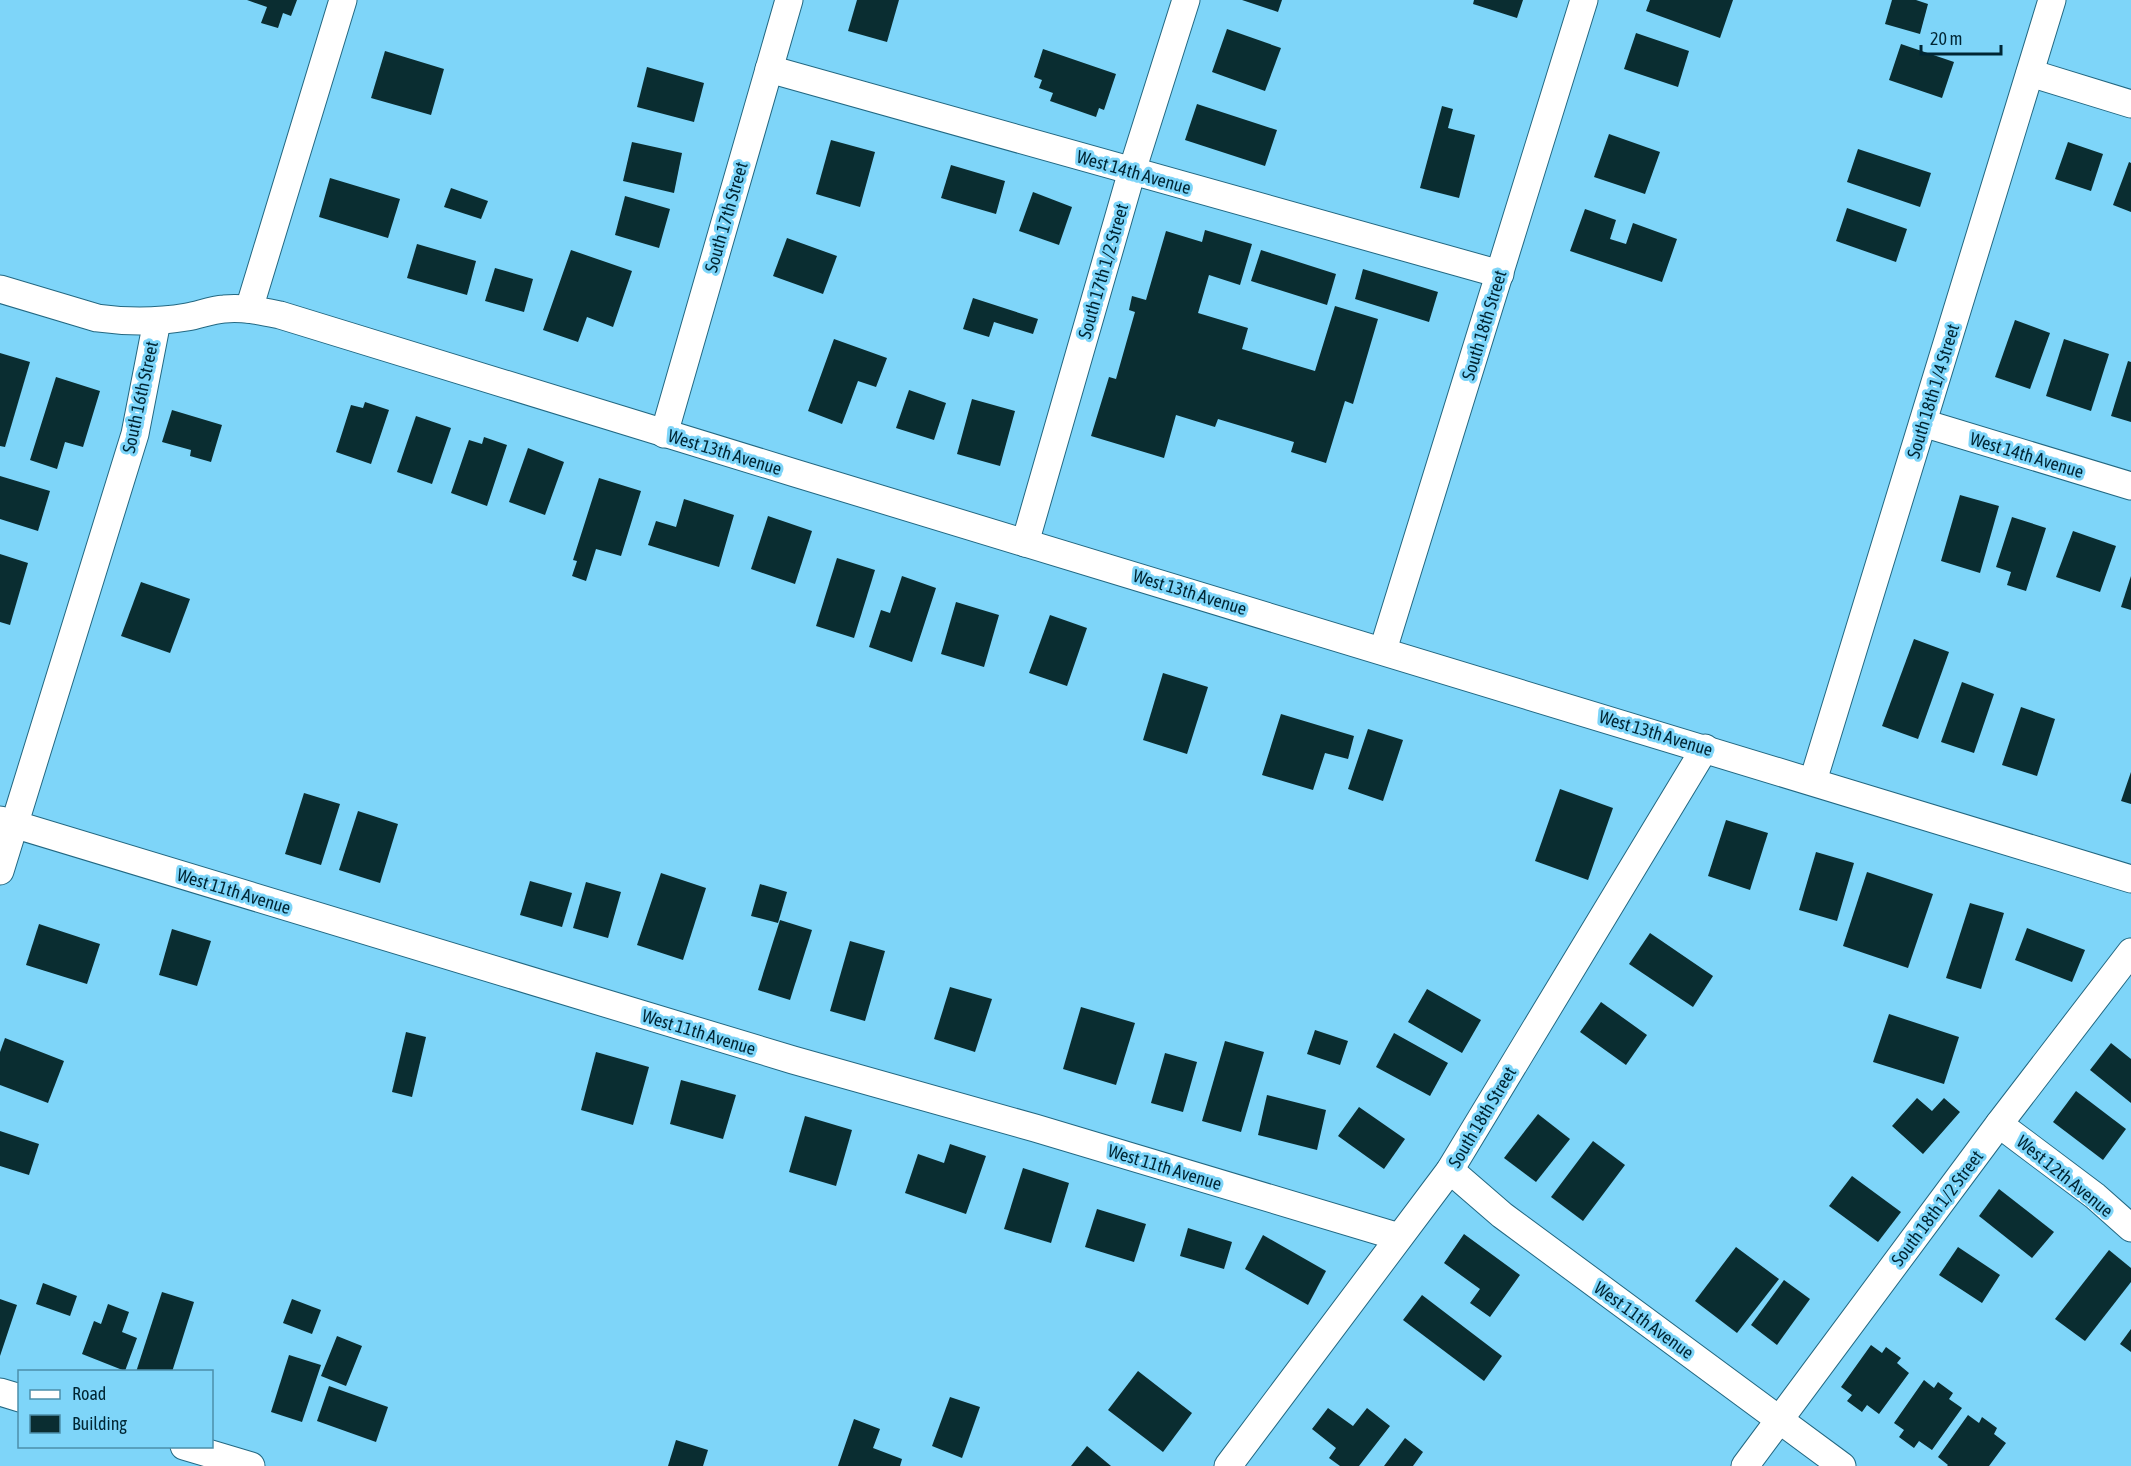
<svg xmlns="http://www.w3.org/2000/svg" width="2131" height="1466" font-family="'Asap Condensed',sans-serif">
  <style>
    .building { fill: #0a2d31 }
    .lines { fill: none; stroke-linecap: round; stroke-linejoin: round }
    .minor-casing { stroke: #236882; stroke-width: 29 }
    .minor { stroke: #fff; stroke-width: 27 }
    .labels { text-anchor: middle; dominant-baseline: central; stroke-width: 6; stroke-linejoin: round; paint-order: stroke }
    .street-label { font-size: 18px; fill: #002634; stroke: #7ed5f9 }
  </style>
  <rect width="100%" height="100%" fill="#7ed5f9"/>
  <g class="building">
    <path d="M 247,0 L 297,0 L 291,16 L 283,13 L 278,28 L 261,23 L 267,7 Z"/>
    <path d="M 857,0 L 899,0 L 887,42 L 848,31 Z"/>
    <path d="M 1242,0 L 1282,0 L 1278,12 Z"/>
    <path d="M 1474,0 L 1523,0 L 1517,18 L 1473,4 Z"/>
    <path d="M 1650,0 L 1733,0 L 1720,38 L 1646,11 Z"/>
    <path d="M 1892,0 L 1916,0 L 1928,4 L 1920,34 L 1885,24 Z"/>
    <path d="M 1227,29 L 1281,48 L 1265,91 L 1212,72 Z"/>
    <path d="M 1636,33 L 1689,51 L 1678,87 L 1624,69 Z"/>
    <path d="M 1901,44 L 1954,62 L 1942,98 L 1889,80 Z"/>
    <path d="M 1043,49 L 1116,74 L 1104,110 L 1099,108 L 1096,117 L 1050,101 L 1053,93 L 1039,88 L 1042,80 L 1034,77 Z"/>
    <path d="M 385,51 L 444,69 L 431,115 L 371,98 Z"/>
    <path d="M 647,67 L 704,83 L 694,122 L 637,107 Z"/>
    <path d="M 1197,104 L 1277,130 L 1265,166 L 1185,140 Z"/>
    <path d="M 1442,106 L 1453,109 L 1448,128 L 1475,135 L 1459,198 L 1420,188 Z"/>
    <path d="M 1609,134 L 1660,152 L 1645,194 L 1594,177 Z"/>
    <path d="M 831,140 L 875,152 L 860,207 L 816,194 Z"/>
    <path d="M 632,142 L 682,153 L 674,193 L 623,181 Z"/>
    <path d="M 2068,142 L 2103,154 L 2091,191 L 2055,179 Z"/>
    <path d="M 1858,149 L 1931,173 L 1920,207 L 1847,182 Z"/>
    <path d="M 2129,162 L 2131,163 L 2131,212 L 2113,205 Z"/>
    <path d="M 951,165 L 1005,181 L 996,214 L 941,198 Z"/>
    <path d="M 330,178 L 400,199 L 388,238 L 319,217 Z"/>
    <path d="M 451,188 L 488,201 L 481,219 L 444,207 Z"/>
    <path d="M 1033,192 L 1072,207 L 1059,245 L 1019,231 Z"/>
    <path d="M 625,196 L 670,209 L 659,248 L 615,235 Z"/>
    <path d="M 1847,208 L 1907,229 L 1896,262 L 1836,241 Z"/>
    <path d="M 1585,209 L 1616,220 L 1610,239 L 1626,244 L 1633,223 L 1677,239 L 1662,282 L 1570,251 Z"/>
    <path d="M 1205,230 L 1252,244 L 1240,285 L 1209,275 L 1198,313 L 1248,328 L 1242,349 L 1315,371 L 1335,306 L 1378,319 L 1353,404 L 1345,401 L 1326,463 L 1291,452 L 1294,442 L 1218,419 L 1215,427 L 1176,415 L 1164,458 L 1091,436 L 1109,377 L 1116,379 L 1135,312 L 1129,310 L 1132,296 L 1146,300 L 1166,231 L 1202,242 Z"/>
    <path d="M 787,238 L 837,256 L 823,294 L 773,276 Z"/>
    <path d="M 417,244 L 476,261 L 467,295 L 407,278 Z"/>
    <path d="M 571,250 L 632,271 L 613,327 L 587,317 L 578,342 L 543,330 Z"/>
    <path d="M 1261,250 L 1336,274 L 1327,305 L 1251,281 Z"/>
    <path d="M 495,268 L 533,279 L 524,312 L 485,301 Z"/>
    <path d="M 1363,269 L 1438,292 L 1429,322 L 1355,299 Z"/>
    <path d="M 973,298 L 1038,319 L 1033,334 L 994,322 L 989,337 L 963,329 Z"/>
    <path d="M 2015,320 L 2050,333 L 2030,389 L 1995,377 Z"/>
    <path d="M 834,339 L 887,358 L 876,387 L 858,381 L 842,424 L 808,411 Z"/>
    <path d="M 2064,339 L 2109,354 L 2091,411 L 2046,396 Z"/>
    <path d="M 0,353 L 30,362 L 5,447 L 0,446 Z"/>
    <path d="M 2128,361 L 2131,362 L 2131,422 L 2111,416 Z"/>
    <path d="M 56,377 L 100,391 L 83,447 L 65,442 L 57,469 L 30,460 Z"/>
    <path d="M 909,390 L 946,403 L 934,440 L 896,428 Z"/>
    <path d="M 972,399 L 1015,411 L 1000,466 L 957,454 Z"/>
    <path d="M 365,402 L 389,410 L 371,464 L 336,452 L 351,405 L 363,408 Z"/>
    <path d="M 172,410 L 222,425 L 211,462 L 190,456 L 191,450 L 162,442 Z"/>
    <path d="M 416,416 L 451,428 L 432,484 L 397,472 Z"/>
    <path d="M 484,437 L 507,445 L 487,506 L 451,493 L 469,440 L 482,444 Z"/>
    <path d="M 528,448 L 564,462 L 545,515 L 509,502 Z"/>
    <path d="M 0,476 L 50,491 L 38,531 L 0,519 Z"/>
    <path d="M 599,478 L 641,491 L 621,556 L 596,549 L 586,581 L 572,576 L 577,561 L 573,560 Z"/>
    <path d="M 1960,495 L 1999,506 L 1980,573 L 1941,561 Z"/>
    <path d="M 684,499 L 734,515 L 719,567 L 648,545 L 656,521 L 676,527 Z"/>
    <path d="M 768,516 L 812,531 L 795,584 L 751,569 Z"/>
    <path d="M 2012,517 L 2046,528 L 2026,591 L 2007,585 L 2011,572 L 1996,567 Z"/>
    <path d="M 2073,531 L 2116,546 L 2100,592 L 2056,577 Z"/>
    <path d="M 0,554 L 28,563 L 10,625 L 0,622 Z"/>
    <path d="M 837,558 L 875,570 L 854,638 L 816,626 Z"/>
    <path d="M 902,576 L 936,588 L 912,662 L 869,647 L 881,610 L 890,613 Z"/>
    <path d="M 2131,576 L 2131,610 L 2121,607 Z"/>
    <path d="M 141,582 L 190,599 L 170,653 L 121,636 Z"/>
    <path d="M 956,602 L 999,615 L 984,667 L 941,654 Z"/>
    <path d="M 1050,615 L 1087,628 L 1067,686 L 1029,673 Z"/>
    <path d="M 1914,639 L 1949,652 L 1918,739 L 1882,726 Z"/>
    <path d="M 1163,673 L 1208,687 L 1187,754 L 1143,740 Z"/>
    <path d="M 1962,682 L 1994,694 L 1974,753 L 1941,742 Z"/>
    <path d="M 2021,707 L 2055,719 L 2037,776 L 2002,765 Z"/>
    <path d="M 1281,714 L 1354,736 L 1348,759 L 1325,753 L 1313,790 L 1262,775 Z"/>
    <path d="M 1368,729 L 1403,740 L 1383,801 L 1348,789 Z"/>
    <path d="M 2131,772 L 2131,804 L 2121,801 Z"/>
    <path d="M 1560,789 L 1613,808 L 1588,880 L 1535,861 Z"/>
    <path d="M 304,793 L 340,804 L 321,865 L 285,854 Z"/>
    <path d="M 358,811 L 398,824 L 380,883 L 339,870 Z"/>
    <path d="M 1726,820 L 1768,833 L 1750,890 L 1708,876 Z"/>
    <path d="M 1816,852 L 1854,863 L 1837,921 L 1799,910 Z"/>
    <path d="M 1867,872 L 1933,894 L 1908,968 L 1843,946 Z"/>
    <path d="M 661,873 L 706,888 L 683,960 L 637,945 Z"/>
    <path d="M 530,881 L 572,893 L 562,927 L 520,915 Z"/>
    <path d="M 586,882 L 621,892 L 608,938 L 573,928 Z"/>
    <path d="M 760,884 L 787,892 L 778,923 L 751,916 Z"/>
    <path d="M 1970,903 L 2004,913 L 1981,989 L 1946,978 Z"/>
    <path d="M 780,920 L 812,930 L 790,1000 L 758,990 Z"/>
    <path d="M 39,924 L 100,944 L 87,984 L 26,965 Z"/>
    <path d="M 2027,928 L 2085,950 L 2072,982 L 2015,960 Z"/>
    <path d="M 172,929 L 211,941 L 197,986 L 159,975 Z"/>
    <path d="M 1650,933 L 1713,976 L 1693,1007 L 1629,964 Z"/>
    <path d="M 850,941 L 885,951 L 865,1021 L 830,1011 Z"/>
    <path d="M 950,987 L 992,999 L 975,1052 L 934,1039 Z"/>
    <path d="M 1427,989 L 1481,1020 L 1462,1053 L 1408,1022 Z"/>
    <path d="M 1601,1002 L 1647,1035 L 1626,1065 L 1580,1032 Z"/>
    <path d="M 1081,1007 L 1135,1023 L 1116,1085 L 1063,1069 Z"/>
    <path d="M 1889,1014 L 1959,1037 L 1944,1084 L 1873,1062 Z"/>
    <path d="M 1315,1030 L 1348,1041 L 1340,1065 L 1307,1054 Z"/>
    <path d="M 406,1032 L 426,1037 L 412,1097 L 392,1092 Z"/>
    <path d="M 1394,1033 L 1448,1063 L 1430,1096 L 1376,1067 Z"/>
    <path d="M 5,1038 L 64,1061 L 48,1103 L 0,1085 L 0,1052 Z"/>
    <path d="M 1225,1041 L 1264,1052 L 1241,1132 L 1202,1121 Z"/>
    <path d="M 2111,1043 L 2131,1059 L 2131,1103 L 2090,1070 Z"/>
    <path d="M 596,1052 L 649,1067 L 633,1125 L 581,1110 Z"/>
    <path d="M 1165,1053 L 1197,1062 L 1183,1112 L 1151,1103 Z"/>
    <path d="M 681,1080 L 736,1095 L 723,1139 L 670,1124 Z"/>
    <path d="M 2076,1091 L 2126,1129 L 2103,1160 L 2053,1122 Z"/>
    <path d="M 1267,1095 L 1326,1110 L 1317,1150 L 1258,1135 Z"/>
    <path d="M 1917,1098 L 1932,1111 L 1944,1098 L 1960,1112 L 1923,1154 L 1892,1126 Z"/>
    <path d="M 1359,1107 L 1405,1139 L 1384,1169 L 1338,1136 Z"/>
    <path d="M 1538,1114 L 1570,1139 L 1536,1182 L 1504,1158 Z"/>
    <path d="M 805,1116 L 852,1130 L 836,1186 L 789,1172 Z"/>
    <path d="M 0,1131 L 39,1144 L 29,1175 L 0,1166 Z"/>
    <path d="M 1593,1141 L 1625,1165 L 1583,1221 L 1551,1197 Z"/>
    <path d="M 950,1144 L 986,1156 L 966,1214 L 905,1193 L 918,1154 L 944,1163 Z"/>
    <path d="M 1023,1168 L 1069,1183 L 1051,1243 L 1004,1229 Z"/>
    <path d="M 1852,1176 L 1901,1212 L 1878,1242 L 1829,1206 Z"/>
    <path d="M 1999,1189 L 2054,1232 L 2032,1258 L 1979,1216 Z"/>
    <path d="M 1097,1209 L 1146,1224 L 1134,1262 L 1085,1247 Z"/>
    <path d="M 1188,1228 L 1232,1242 L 1224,1269 L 1180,1256 Z"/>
    <path d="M 1464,1234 L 1520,1275 L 1490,1317 L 1470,1303 L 1480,1289 L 1444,1263 Z"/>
    <path d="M 1263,1235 L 1326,1271 L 1308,1305 L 1245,1269 Z"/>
    <path d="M 1736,1247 L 1779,1279 L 1737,1333 L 1695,1301 Z"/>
    <path d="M 1958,1247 L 2000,1275 L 1982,1303 L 1939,1275 Z"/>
    <path d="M 2109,1250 L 2131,1268 L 2131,1282 L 2085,1341 L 2055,1319 Z"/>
    <path d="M 1784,1280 L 1810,1299 L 1777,1345 L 1751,1325 Z"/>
    <path d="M 43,1283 L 77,1296 L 70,1316 L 36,1304 Z"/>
    <path d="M 162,1292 L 194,1302 L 172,1372 L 136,1372 Z"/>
    <path d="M 1422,1295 L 1502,1356 L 1484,1381 L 1403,1320 Z"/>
    <path d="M 0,1299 L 17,1305 L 0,1356 Z"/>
    <path d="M 292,1299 L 321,1310 L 312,1334 L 283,1323 Z"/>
    <path d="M 108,1304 L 129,1312 L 122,1332 L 137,1338 L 125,1371 L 82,1354 L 94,1321 L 101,1324 Z"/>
    <path d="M 2131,1329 L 2131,1352 L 2120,1344 Z"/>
    <path d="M 337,1336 L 362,1346 L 346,1386 L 321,1376 Z"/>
    <path d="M 1871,1345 L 1882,1353 L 1886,1347 L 1901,1358 L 1897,1363 L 1909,1373 L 1879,1414 L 1867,1405 L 1862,1412 L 1847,1401 L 1852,1395 L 1841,1387 Z"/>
    <path d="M 289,1355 L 321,1365 L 302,1422 L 271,1412 Z"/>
    <path d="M 1138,1371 L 1192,1413 L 1163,1452 L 1108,1410 Z"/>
    <path d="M 1924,1380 L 1934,1388 L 1938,1382 L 1953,1393 L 1949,1399 L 1962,1408 L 1932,1450 L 1919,1441 L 1914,1448 L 1899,1437 L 1904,1430 L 1894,1423 Z"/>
    <path d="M 329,1386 L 388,1407 L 376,1442 L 317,1421 Z"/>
    <path d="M 950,1397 L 980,1407 L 962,1458 L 932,1446 Z"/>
    <path d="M 1328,1408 L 1353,1426 L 1367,1408 L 1390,1426 L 1359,1466 L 1340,1466 L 1329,1458 L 1336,1448 L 1312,1429 Z"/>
    <path d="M 1968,1415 L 1979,1423 L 1982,1417 L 1997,1428 L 1994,1434 L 2006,1443 L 1989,1466 L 1947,1466 L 1948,1465 L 1938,1457 Z"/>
    <path d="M 854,1419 L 880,1429 L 873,1448 L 902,1459 L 900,1466 L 838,1466 Z"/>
    <path d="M 1405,1438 L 1423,1452 L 1413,1466 L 1384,1466 Z"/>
    <path d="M 676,1440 L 708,1450 L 703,1466 L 668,1466 Z"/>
    <path d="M 1087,1446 L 1111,1466 L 1071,1466 Z"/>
  </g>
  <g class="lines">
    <defs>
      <g id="minor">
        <path d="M 769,69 L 1500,274"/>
        <path d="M 2030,73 L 2131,104"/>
        <path d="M 0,289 L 97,318 C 126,322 158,322 187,317 C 199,315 211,310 224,309 C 243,307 261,311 280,315 C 896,506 1514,689 2131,879"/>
        <path d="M 249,309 L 343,0"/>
        <path d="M 1923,423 L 2131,486"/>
        <path d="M 664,434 L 789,0"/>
        <path d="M 1025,543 L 1132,171 L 1186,0"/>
        <path d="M 1383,650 L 1584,0"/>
        <path d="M 1813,781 L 2052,0"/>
        <path d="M 0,820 L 793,1060 L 1035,1128 L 1399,1237"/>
        <path d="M 0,871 L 135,434 L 157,321"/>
        <path d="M 1999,1124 L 2095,1196 L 2131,1228"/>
        <path d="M 1450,1170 L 1502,1215 L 1842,1466"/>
        <path d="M 0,1392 L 20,1398"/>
        <path d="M 184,1446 L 251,1466"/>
        <path d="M 1228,1466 L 1450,1170 L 1705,748"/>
        <path d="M 1745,1466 L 1999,1124 L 2131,952"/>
      </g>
    </defs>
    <use href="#minor" class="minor-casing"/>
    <use href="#minor" class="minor"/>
  </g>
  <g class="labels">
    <g class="street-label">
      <text transform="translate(1134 172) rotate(16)">West 14th Avenue</text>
      <text transform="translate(726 217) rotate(-74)">South 17th Street</text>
      <text transform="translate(1103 271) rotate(-74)">South 17th 1/2 Street</text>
      <text transform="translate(1484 325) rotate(-73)">South 18th Street</text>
      <text transform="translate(1933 391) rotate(-73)">South 18th 1/4 Street</text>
      <text transform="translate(140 397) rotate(-78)">South 16th Street</text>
      <text transform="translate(725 452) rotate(17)">West 13th Avenue</text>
      <text transform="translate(2027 455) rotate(17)">West 14th Avenue</text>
      <text transform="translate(1190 592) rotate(17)">West 13th Avenue</text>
      <text transform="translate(1656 733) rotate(17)">West 13th Avenue</text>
      <text transform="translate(234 891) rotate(17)">West 11th Avenue</text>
      <text transform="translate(699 1032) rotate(17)">West 11th Avenue</text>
      <text transform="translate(1482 1117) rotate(-59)">South 18th Street</text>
      <text transform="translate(1165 1167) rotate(17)">West 11th Avenue</text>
      <text transform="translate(2065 1176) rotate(39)">West 12th Avenue</text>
      <text transform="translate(1937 1208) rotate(-53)">South 18th 1/2 Street</text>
      <text transform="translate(1644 1320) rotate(36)">West 11th Avenue</text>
    </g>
  </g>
  <rect x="18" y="1370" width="195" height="78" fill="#7ed5f9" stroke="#4c8faa" stroke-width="1.5"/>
  <rect x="30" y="1390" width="30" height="9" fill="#ffffff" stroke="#4c8faa" stroke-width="1.5"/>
  <text x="72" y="1400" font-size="18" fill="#002634">Road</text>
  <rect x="30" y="1415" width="30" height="18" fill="#0a2d31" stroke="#4c8faa" stroke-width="1.5"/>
  <text x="72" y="1430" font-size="18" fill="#002634">Building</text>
  <path d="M1921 45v9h80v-9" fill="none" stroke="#002634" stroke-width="3"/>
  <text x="1930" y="45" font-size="18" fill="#002634" stroke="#7ed5f9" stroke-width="4.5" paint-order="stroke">20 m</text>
</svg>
